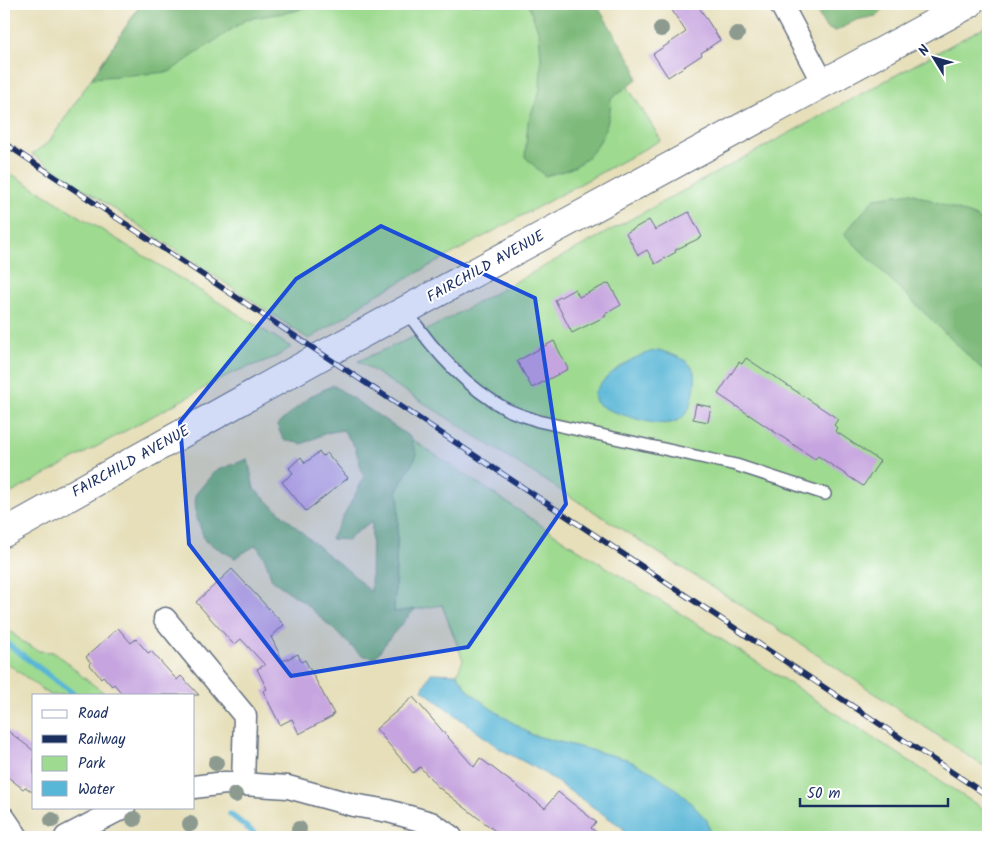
<svg xmlns="http://www.w3.org/2000/svg" width="992" height="841" font-family="Kalam,sans-serif">
  <style>
    .green { fill: #9eda8f; stroke: #5c8476 }
    .forest { fill: #7eba7a; stroke: #4c746c }
    .water { fill: #58b6d6; stroke: #3a729a }
    .lines { fill: none; stroke-linecap: round; stroke-linejoin: round }
    .stream { stroke: #58b6d6; stroke-width: 5.5 }
    .building { fill: #c6a4df }
    .service-casing { stroke: #626d7e; stroke-width: 14 }
    .minor-casing { stroke: #626d7e; stroke-width: 25 }
    .secondary-casing { stroke: #626d7e; stroke-width: 30 }
    .service { stroke: #fff; stroke-width: 11 }
    .minor { stroke: #fff; stroke-width: 22 }
    .secondary { stroke: #fff; stroke-width: 28 }
    .rail-casing { stroke: #1b2f5e; stroke-width: 5.5 }
    .rail { stroke: #fff; stroke-width: 4; stroke-dasharray: 11; stroke-linecap: butt }
    .tree { fill: #8c9a90 }
    .marked { fill: #1d4ed8; fill-opacity: 0.2; stroke: #1d4ed8; stroke-width: 4; stroke-linejoin: round }
    .labels { text-anchor: middle; dominant-baseline: central; stroke-width: 4; stroke-linejoin: round; paint-order: stroke }
    .street-label { font-size: 15px; fill: #1b2f5e; stroke: #fff }
  </style>
  <rect width="100%" height="100%" fill="#fff"/>
  <filter id="ink" filterUnits="userSpaceOnUse"><feTurbulence type="fractalNoise" baseFrequency=".02" numOctaves="2"/><feDisplacementMap in="SourceGraphic" scale="10" xChannelSelector="R" yChannelSelector="G"/><feConvolveMatrix kernelMatrix="1 2 1 2 8 2 1 2 1" color-interpolation-filters="sRGB"/></filter>
  <filter id="wash" filterUnits="userSpaceOnUse"><feTurbulence type="fractalNoise" baseFrequency=".0096" numOctaves="4" result="noise"/><feDisplacementMap in="SourceGraphic" scale="20" xChannelSelector="R" yChannelSelector="G"/><feGaussianBlur stdDeviation="1.12" result="paint"/><feColorMatrix in="noise" values="0 0 0 0 0 0 0 0 0 0 0 0 0 0 0 0 0 1.4 0 .05"/><feComposite in="paint" operator="in"/></filter>
  <g filter="url(#wash)">
    <rect width="100%" height="100%" fill="#e6dfba"/>
    <g class="green">
      <path d="M 141,4 L 576,4 L 661,140 L 367,300 L 348,315 L 309,339 L 32,154 L 49,142 Z"/>
      <path d="M 988,25 L 988,769 L 789,636 L 358,361 L 416,336 Z"/>
      <path d="M 5,170 L 291,347 L 276,357 L 232,373 L 4,497 L 4,171 Z"/>
      <path d="M 366,409 L 568,543 L 743,653 L 988,812 L 988,837 L 711,837 L 707,820 L 626,759 L 532,735 L 487,706 L 468,690 L 457,674 L 463,660 L 442,605 L 394,613 L 399,497 L 363,436 Z"/>
      <path d="M 4,626 L 23,642 L 39,651 L 53,652 L 66,661 L 83,677 L 107,695 L 50,695 L 4,661 Z"/>
    </g>
    <g class="forest">
      <path d="M 141,4 L 311,4 L 296,11 L 247,19 L 169,72 L 92,78 Z"/>
      <path d="M 528,4 L 596,4 L 634,66 L 637,79 L 611,99 C 610,124 601,149 579,164 C 570,170 556,173 545,176 L 525,157 L 528,122 L 540,90 L 541,58 L 539,33 Z"/>
      <path d="M 813,4 L 888,4 L 876,16 L 856,20 L 836,31 L 826,28 Z"/>
      <path d="M 911,193 L 972,215 L 988,225 L 988,375 L 844,234 L 875,198 Z"/>
      <path d="M 333,385 L 410,437 L 417,455 L 396,492 L 399,497 L 394,612 L 415,609 L 391,636 L 375,658 L 361,655 L 305,603 L 272,580 L 265,559 L 256,545 L 235,558 L 205,541 L 196,515 L 195,495 L 215,471 L 248,459 L 254,489 L 324,552 L 349,571 L 371,592 L 372,521 L 351,536 L 349,540 L 331,539 L 364,478 L 355,447 L 343,430 L 326,433 L 302,444 L 283,439 L 277,425 L 309,397 Z"/>
    </g>
    <g class="water">
      <path d="M 659,350 C 669,354 684,357 690,365 C 696,371 696,383 694,391 C 688,433 658,426 627,416 C 615,412 605,410 596,402 L 594,394 C 605,373 635,354 659,350 Z"/>
      <path d="M 431,673 L 457,674 L 468,690 L 487,706 L 532,735 L 626,759 L 654,773 L 680,792 L 707,820 L 711,837 L 625,837 L 623,828 L 541,771 L 500,749 L 422,690 Z"/>
    </g>
    <g class="lines">
      <g class="stream">
        <path d="M 4,641 L 75,695"/>
        <path d="M 230,814 L 259,837"/>
      </g>
    </g>
    <g id="blocks">
      <g class="building">
        <path d="M 668,4 L 697,4 L 720,40 L 701,53 L 702,55 L 668,77 L 653,54 L 686,32 Z"/>
        <path d="M 689,212 L 702,237 L 675,250 L 676,252 L 655,264 L 647,250 L 638,255 L 626,233 L 649,220 L 655,230 Z"/>
        <path d="M 609,283 L 621,305 L 605,314 L 606,316 L 572,333 L 555,300 L 575,289 L 579,297 Z"/>
        <path d="M 554,341 L 568,369 L 532,388 L 517,361 Z"/>
        <path d="M 746,358 L 838,419 L 834,425 L 837,428 L 835,431 L 880,461 L 863,486 L 818,456 L 815,459 L 718,394 L 739,362 L 742,364 Z"/>
        <path d="M 696,404 L 711,407 L 708,422 L 693,419 Z"/>
        <path d="M 319,452 L 323,456 L 327,453 L 348,478 L 306,511 L 282,482 L 293,473 L 289,468 L 301,457 L 305,463 Z"/>
        <path d="M 232,569 L 284,625 L 271,637 L 283,661 L 298,654 L 301,662 L 305,660 L 334,714 L 332,714 L 333,716 L 299,734 L 292,719 L 280,725 L 263,691 L 267,689 L 257,669 L 265,665 L 241,639 L 234,645 L 196,602 Z"/>
        <path d="M 118,628 L 131,643 L 136,639 L 148,653 L 151,651 L 177,680 L 181,676 L 199,695 L 123,695 L 114,684 L 112,686 L 103,676 L 101,678 L 89,664 L 91,663 L 86,657 Z"/>
        <path d="M 413,697 L 474,767 L 480,758 L 545,808 L 558,792 L 596,822 L 591,828 L 602,837 L 503,837 L 438,787 L 420,767 L 413,773 L 376,729 Z"/>
        <path d="M 4,728 L 34,751 L 34,793 L 25,787 L 23,789 L 4,774 Z"/>
      </g>
    </g>
  </g>
  <g filter="url(#ink)">
    <use href="#blocks" fill-opacity="0" stroke="#626d7e" stroke-width="1"/>
    <g class="lines">
      <defs>
        <path id="service" d="M 406,310 C 432,349 464,386 506,409 C 516,414 528,417 538,421 L 736,465 L 825,494"/>
        <g id="minor">
          <path d="M 781,4 L 823,83"/>
          <path d="M 165,619 L 245,716 L 243,784"/>
          <path d="M 194,787 L 225,783 L 288,787 L 353,805 L 388,811 L 431,823 L 451,837"/>
          <path d="M 4,818 L 17,837"/>
          <path d="M 66,837 L 124,807"/>
        </g>
        <path id="secondary" d="M 4,533 L 323,355 L 969,4"/>
      </defs>
      <use href="#service" class="service-casing"/>
      <use href="#minor" class="minor-casing"/>
      <use href="#secondary" class="secondary-casing"/>
      <use href="#service" class="service"/>
      <use href="#minor" class="minor"/>
      <use href="#secondary" class="secondary"/>
      <defs>
        <path id="rail" d="M 4,143 L 988,796"/>
      </defs>
      <use href="#rail" class="rail-casing"/>
      <use href="#rail" class="rail"/>
    </g>
    <g class="tree">
      <circle cx="661" cy="29" r="8"/>
      <circle cx="737" cy="34" r="8"/>
      <circle cx="216" cy="763" r="8"/>
      <circle cx="235" cy="795" r="8"/>
      <circle cx="134" cy="819" r="8"/>
      <circle cx="52" cy="820" r="8"/>
      <circle cx="190" cy="824" r="8"/>
      <circle cx="299" cy="829" r="8"/>
    </g>
  </g>
  <path class="marked" d="M 381,226 L 535,298 L 566,504 L 468,647 L 291,676 L 189,544 L 180,422 L 296,279 Z"/>
  <g class="labels">
    <g class="street-label">
      <text transform="translate(486 267) rotate(-29)">FAIRCHILD AVENUE</text>
      <text transform="translate(131 462) rotate(-29)">FAIRCHILD AVENUE</text>
    </g>
  </g>
  <rect width="992" height="841" fill="none" stroke="#fff" stroke-width="20"/>
  <rect x="32" y="694" width="162" height="115" fill="#ffffff" stroke="#a4acbf"/>
  <rect x="42" y="710" width="25" height="8" fill="#ffffff" stroke="#a4acbf"/>
  <text x="78" y="718" font-size="15" fill="#1b2f5e">Road</text>
  <rect x="42" y="735" width="25" height="8" fill="#1b2f5e" stroke="#a4acbf"/>
  <text x="78" y="744" font-size="15" fill="#1b2f5e">Railway</text>
  <rect x="42" y="756" width="25" height="15" fill="#9eda8f" stroke="#a4acbf"/>
  <text x="78" y="768" font-size="15" fill="#1b2f5e">Park</text>
  <rect x="42" y="781" width="25" height="15" fill="#58b6d6" stroke="#a4acbf"/>
  <text x="78" y="794" font-size="15" fill="#1b2f5e">Water</text>
  <g transform="translate(934 58) rotate(307)" stroke="#ffffff" stroke-width="4" paint-order="stroke">
  <path d="M0-4L9 19L0 12L-9 19Z" fill="#1b2f5e"/>
  <text y="-8" font-size="14" font-weight="bold" text-anchor="middle" fill="#1b2f5e">N</text>
  </g>
  <path d="M800 798v8h148v-8" fill="none" stroke="#1b2f5e" stroke-width="2.5"/>
  <text x="807" y="798" font-size="15" fill="#1b2f5e" stroke="#ffffff" stroke-width="4" paint-order="stroke">50 m</text>
</svg>
